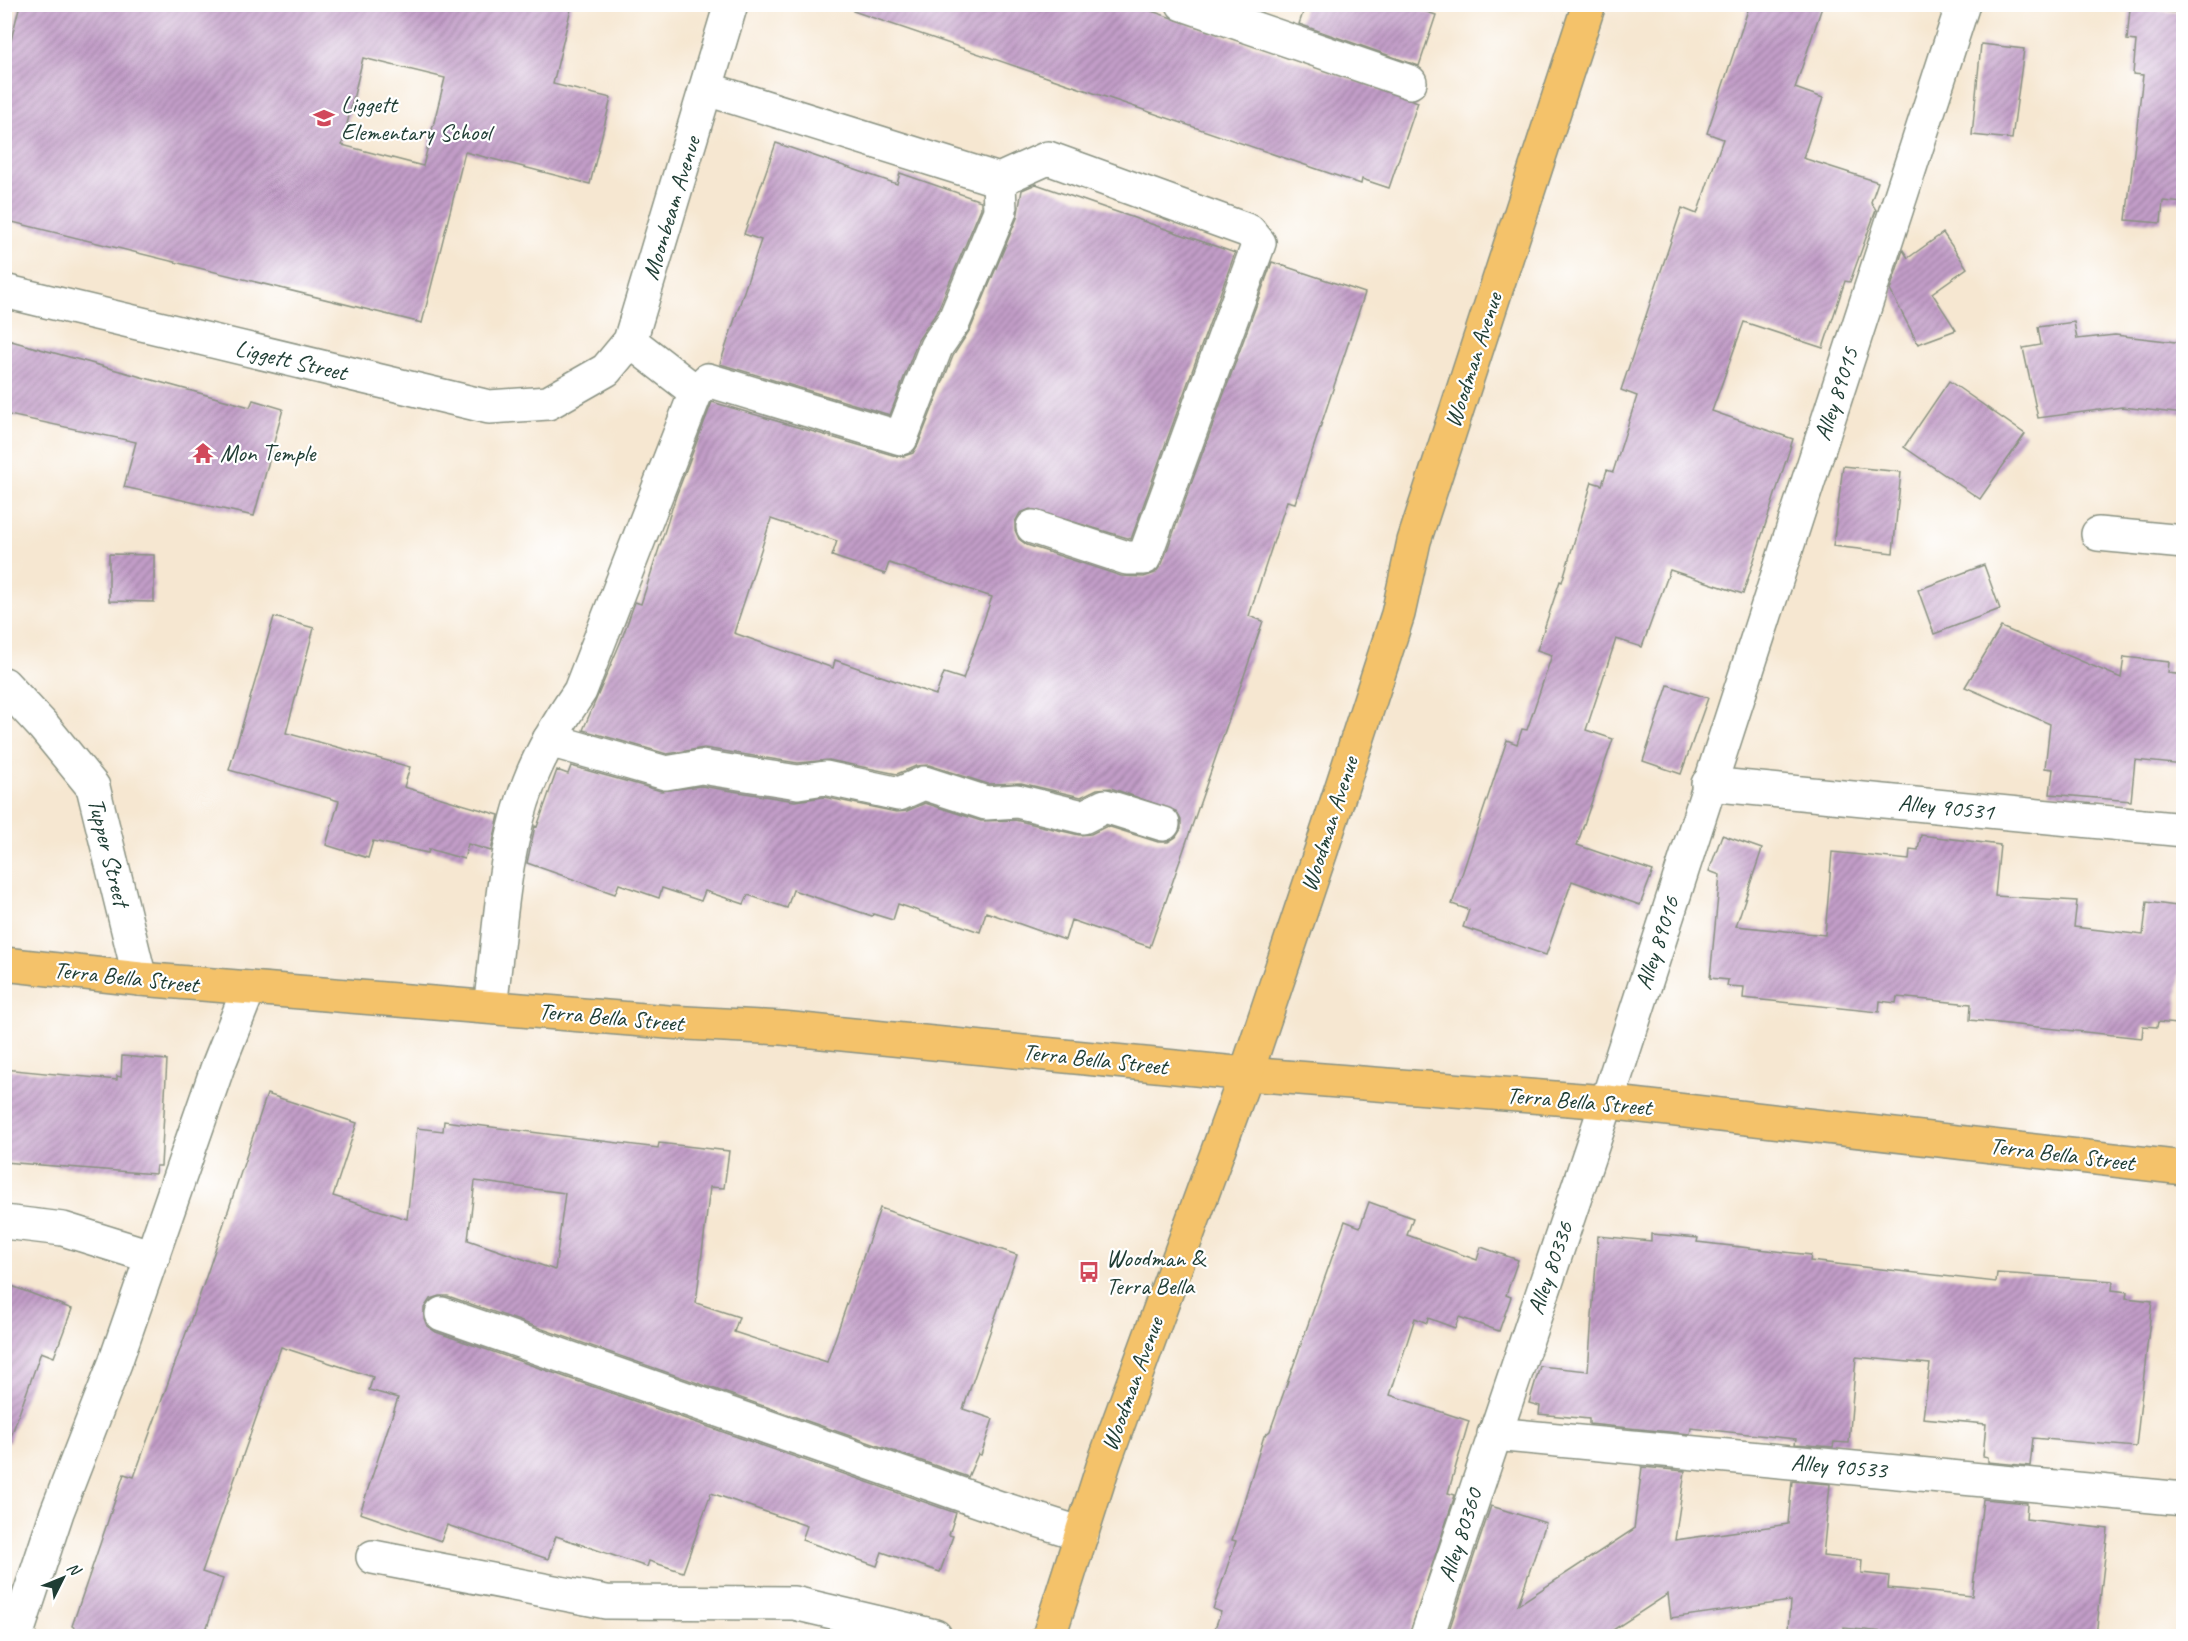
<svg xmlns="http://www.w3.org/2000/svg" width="2188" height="1641" font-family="Caveat,sans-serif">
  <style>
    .building { fill: url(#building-hatch); fill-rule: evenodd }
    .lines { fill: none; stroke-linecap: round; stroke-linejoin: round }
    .minor-casing { stroke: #8a9282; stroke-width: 36 }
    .major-casing { stroke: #8a9282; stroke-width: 36 }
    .minor { stroke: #fff; stroke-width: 33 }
    .major { stroke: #f4c26a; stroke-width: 33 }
    .labels { text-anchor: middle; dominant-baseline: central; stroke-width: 4.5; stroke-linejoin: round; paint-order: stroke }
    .poi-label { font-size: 24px; fill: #1f3d34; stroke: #fff; text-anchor: start }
    .street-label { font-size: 24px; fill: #1f3d34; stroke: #fff }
  </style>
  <defs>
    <pattern id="building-hatch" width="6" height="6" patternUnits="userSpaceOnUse" patternTransform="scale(1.5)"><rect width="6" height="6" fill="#c29dc8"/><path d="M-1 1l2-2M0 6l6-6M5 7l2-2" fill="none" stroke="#9d81a3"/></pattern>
  </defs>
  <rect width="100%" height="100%" fill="#fff"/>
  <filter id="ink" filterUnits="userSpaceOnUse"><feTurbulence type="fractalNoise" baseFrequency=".0167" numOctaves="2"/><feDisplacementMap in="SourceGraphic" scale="12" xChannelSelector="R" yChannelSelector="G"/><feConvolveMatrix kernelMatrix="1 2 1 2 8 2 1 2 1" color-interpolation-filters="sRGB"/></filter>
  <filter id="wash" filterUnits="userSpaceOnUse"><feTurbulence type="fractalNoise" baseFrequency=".008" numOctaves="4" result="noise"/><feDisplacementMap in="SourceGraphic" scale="24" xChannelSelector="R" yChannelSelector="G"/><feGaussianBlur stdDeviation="1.35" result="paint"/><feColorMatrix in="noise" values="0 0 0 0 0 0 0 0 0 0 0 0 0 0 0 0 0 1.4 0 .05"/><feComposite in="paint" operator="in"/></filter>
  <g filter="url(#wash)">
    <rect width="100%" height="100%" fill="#f6e7d1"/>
    <g id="blocks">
      <g class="building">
        <path d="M 20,4 L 572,4 L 553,84 L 611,98 L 590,184 L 465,152 L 422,323 L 4,220 L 4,68 ZM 363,58 L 445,78 L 423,166 L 342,145 Z"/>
        <path d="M 854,4 L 1131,4 L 1418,102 L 1389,188 L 1362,179 L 1361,184 L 853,11 Z"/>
        <path d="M 1306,4 L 1402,4 L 1436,15 L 1419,66 L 1299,24 Z"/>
        <path d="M 1750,4 L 1823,4 L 1795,88 L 1823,98 L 1803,158 L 1878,182 L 1871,202 L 1876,210 L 1850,282 L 1845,281 L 1823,348 L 1744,322 L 1712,411 L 1793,439 L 1743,594 L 1670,570 L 1642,647 L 1616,639 L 1586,730 L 1613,739 L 1577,845 L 1653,871 L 1640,905 L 1572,881 L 1546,955 L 1463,927 L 1469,910 L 1452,904 L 1507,740 L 1517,744 L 1522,729 L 1527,730 L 1552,655 L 1537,650 L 1560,581 L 1562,582 L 1592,482 L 1602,485 L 1607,470 L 1613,472 L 1637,396 L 1621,390 L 1682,208 L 1697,214 L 1723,139 L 1707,133 Z"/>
        <path d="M 2130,8 L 2184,13 L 2184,203 L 2163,201 L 2161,223 L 2126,220 L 2143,75 L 2133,74 L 2136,41 L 2127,40 Z"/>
        <path d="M 1981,44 L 2024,49 L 2012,139 L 1972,135 Z"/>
        <path d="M 776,143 L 897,184 L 900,173 L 981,201 L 981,208 L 937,312 L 918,340 L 890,415 L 720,364 L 761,240 L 744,234 Z"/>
        <path d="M 1036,184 L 1235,253 L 1131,539 L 1030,509 L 1020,513 L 1015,522 L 1015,530 L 1019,539 L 1027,545 L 1121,576 L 1144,577 L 1155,573 L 1162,564 L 1272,262 L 1365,293 L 1295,503 L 1287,501 L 1249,616 L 1263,621 L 1150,947 L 1071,920 L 1065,940 L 986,912 L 980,932 L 898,904 L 893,920 L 873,914 L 872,916 L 793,890 L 787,908 L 748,895 L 744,904 L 705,891 L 701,901 L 662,888 L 659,898 L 619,884 L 615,894 L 527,863 L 535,826 L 537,827 L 557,770 L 568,774 L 571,766 L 661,791 L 701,786 L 795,801 L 824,797 L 896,812 L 907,811 L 925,803 L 981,821 L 1015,820 L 1079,835 L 1091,834 L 1107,826 L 1158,842 L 1168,842 L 1176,837 L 1181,829 L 1181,820 L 1176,811 L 1111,788 L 1097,789 L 1081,797 L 1021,783 L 988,784 L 929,765 L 916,766 L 897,774 L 829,760 L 798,763 L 704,748 L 667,754 L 583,730 L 621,641 L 635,602 L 641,604 L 676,496 L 712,402 L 896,456 L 904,456 L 913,453 L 918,445 L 953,356 L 971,328 L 1017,218 L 1022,190 ZM 771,519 L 837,541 L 832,556 L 885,574 L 889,563 L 992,597 L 963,679 L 944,673 L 936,695 L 835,660 L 833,668 L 734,633 Z"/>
        <path d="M 1943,233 L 1967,268 L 1932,293 L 1956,330 L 1918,344 L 1890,290 L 1903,250 L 1908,258 Z"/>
        <path d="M 2074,322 L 2077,339 L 2115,335 L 2184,343 L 2184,414 L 2122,407 L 2038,418 L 2023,348 L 2041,345 L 2038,327 Z"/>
        <path d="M 4,339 L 250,407 L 253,400 L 283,409 L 254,516 L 124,487 L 136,442 L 4,414 Z"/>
        <path d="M 1949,381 L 2025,434 L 1980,499 L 1904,447 Z"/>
        <path d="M 1843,466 L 1901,472 L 1893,553 L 1833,546 Z"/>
        <path d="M 109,554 L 154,555 L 154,602 L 109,601 Z"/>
        <path d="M 1984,565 L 2000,609 L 1934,634 L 1918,590 Z"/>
        <path d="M 274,617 L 314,628 L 286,733 L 410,767 L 404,787 L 499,815 L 491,851 L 468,844 L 464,859 L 429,849 L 428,853 L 373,841 L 368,858 L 326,845 L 339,801 L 229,770 Z"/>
        <path d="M 2001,627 L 2121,678 L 2124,657 L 2169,662 L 2168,673 L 2184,675 L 2184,765 L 2135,760 L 2131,801 L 2050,794 L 2053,769 L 2045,768 L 2050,724 L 1965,687 Z"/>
        <path d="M 1668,685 L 1708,698 L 1681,774 L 1643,761 Z"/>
        <path d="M 1722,835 L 1762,849 L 1736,926 L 1825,935 L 1832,852 L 1909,860 L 1910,849 L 1918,850 L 1921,835 L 2000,845 L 1995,896 L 2077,901 L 2074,927 L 2143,935 L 2147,902 L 2184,907 L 2176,1024 L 2158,1022 L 2157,1027 L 2143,1026 L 2142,1038 L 1970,1020 L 1971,1004 L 1897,997 L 1896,1003 L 1880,1001 L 1879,1012 L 1743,998 L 1744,987 L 1727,986 L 1728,980 L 1710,978 L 1720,875 L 1709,871 Z"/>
        <path d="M 122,1056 L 167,1060 L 161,1166 L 156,1166 L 155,1174 L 4,1162 L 4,1069 L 117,1080 L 117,1076 L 121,1077 Z"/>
        <path d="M 267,1094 L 357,1123 L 333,1196 L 407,1219 L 417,1128 L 443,1131 L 444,1121 L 658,1148 L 659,1143 L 729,1151 L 724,1188 L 710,1187 L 696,1303 L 739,1317 L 734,1332 L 827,1362 L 880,1208 L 1017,1255 L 963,1409 L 993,1419 L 981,1455 L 978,1454 L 968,1477 L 448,1296 L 439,1296 L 430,1299 L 424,1308 L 424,1318 L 427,1326 L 436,1332 L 956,1513 L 949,1535 L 953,1536 L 940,1572 L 882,1552 L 877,1566 L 802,1540 L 807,1526 L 711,1493 L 683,1572 L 649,1561 L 647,1567 L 556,1536 L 548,1559 L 447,1525 L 441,1541 L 360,1513 L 398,1398 L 369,1390 L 373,1377 L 281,1347 L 202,1572 L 223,1579 L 204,1636 L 72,1636 L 75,1628 L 72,1626 L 124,1474 L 134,1477 L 203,1286 ZM 475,1181 L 565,1193 L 555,1270 L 468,1240 Z"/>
        <path d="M 1369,1202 L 1413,1218 L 1407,1235 L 1477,1260 L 1481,1247 L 1518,1260 L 1506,1295 L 1511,1297 L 1499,1331 L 1459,1317 L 1455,1328 L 1428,1318 L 1427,1323 L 1415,1318 L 1390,1395 L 1469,1421 L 1448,1493 L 1455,1495 L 1409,1636 L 1212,1636 L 1221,1612 L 1213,1609 L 1236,1541 L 1232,1540 L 1264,1436 L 1270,1431 L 1345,1221 L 1360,1227 Z"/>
        <path d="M 1651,1234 L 1698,1238 L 1697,1242 L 1811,1255 L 1810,1261 L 1996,1282 L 1997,1273 L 2113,1281 L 2112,1290 L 2127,1292 L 2126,1298 L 2152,1301 L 2136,1447 L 2033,1438 L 2030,1466 L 1988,1462 L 1988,1457 L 1983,1456 L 1986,1424 L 1923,1418 L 1930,1364 L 1856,1357 L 1849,1443 L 1834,1442 L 1833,1447 L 1795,1444 L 1796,1439 L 1691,1428 L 1690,1434 L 1589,1424 L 1589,1419 L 1539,1414 L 1540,1406 L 1529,1403 L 1540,1366 L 1588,1371 L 1598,1236 L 1651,1241 Z"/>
        <path d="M 4,1283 L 72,1309 L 54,1357 L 41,1352 L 9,1442 L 4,1441 Z"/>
        <path d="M 1642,1467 L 1685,1471 L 1675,1540 L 1788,1524 L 1792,1481 L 1830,1484 L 1823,1556 L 1862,1560 L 1861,1573 L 1889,1576 L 1888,1588 L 1972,1596 L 1983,1499 L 2027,1503 L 2026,1519 L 2108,1529 L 2096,1636 L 1925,1636 L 1844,1628 L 1844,1636 L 1805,1632 L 1788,1630 L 1790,1601 L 1671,1618 L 1668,1594 L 1604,1636 L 1447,1636 L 1491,1506 L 1546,1523 L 1518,1605 L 1634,1529 Z"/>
      </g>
    </g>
  </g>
  <g filter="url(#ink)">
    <use href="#blocks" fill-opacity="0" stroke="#8a9282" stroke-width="1.5"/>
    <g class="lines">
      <defs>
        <g id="minor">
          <path d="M 1183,4 L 1410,82"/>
          <path d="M 707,89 L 999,180 L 1048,158 L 1249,231 L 1259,243 L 1144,558 L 1127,558 L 1033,527"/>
          <path d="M 4,291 L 489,407 L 548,403 L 606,370 L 630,341 L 731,4"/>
          <path d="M 630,341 L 696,392 L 708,380 L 901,438 L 936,347 L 954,321 L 1000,211 L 999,180"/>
          <path d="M 2098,534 L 2184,542"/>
          <path d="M 4,684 L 44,727 L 93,787 L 140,979"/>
          <path d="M 549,740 L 666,773 L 701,767 L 798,782 L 825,778 L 899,794 L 924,783 L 986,803 L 1017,801 L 1083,817 L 1105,806 L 1163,824"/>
          <path d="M 1708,784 L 2184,830"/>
          <path d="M 490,1007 C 500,934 502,852 529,783 C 542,749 560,720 580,691 L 696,392"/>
          <path d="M 4,1222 L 63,1229 L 153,1257"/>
          <path d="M 442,1314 L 1000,1508 L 1082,1534"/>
          <path d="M 1494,1434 L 2184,1499"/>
          <path d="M 373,1557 L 606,1602 L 794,1603 L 935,1636"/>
          <path d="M 16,1636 L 57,1512 L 115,1363 L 218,1066 L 249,988"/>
          <path d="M 1427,1636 L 1607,1102 L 1963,4"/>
        </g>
        <g id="major">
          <path d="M 4,964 L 140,979 L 668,1022 L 782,1028 L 1246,1074 L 1607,1102 L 2184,1168"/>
          <path d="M 1049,1636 L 1105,1460 L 1246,1074 L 1322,848 L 1398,614 L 1414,541 L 1589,4"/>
        </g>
      </defs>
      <use href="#minor" class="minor-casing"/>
      <use href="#major" class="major-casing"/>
      <use href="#minor" class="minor"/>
      <use href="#major" class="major"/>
    </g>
  </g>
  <defs>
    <symbol id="school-bare" viewBox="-9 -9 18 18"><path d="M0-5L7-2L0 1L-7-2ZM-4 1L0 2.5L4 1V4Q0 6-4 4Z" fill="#d1495b" stroke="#fff" stroke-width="2.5" paint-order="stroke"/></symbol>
    <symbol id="temple-bare" viewBox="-9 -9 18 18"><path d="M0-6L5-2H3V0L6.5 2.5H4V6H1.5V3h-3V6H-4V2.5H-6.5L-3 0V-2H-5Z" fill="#d1495b" stroke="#fff" stroke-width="2.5" paint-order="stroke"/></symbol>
    <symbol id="bus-bare" viewBox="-9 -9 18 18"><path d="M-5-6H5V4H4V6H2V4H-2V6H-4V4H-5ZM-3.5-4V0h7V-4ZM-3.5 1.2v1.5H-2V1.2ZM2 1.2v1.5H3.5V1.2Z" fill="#d1495b" stroke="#fff" stroke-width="2.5" paint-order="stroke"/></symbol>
  </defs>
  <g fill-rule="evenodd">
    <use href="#school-bare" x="309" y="103" width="30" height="30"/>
    <use href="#temple-bare" x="188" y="438" width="30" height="30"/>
    <use href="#bus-bare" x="1074" y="1257" width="30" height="30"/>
  </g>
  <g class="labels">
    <g class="poi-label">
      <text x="341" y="104">Liggett<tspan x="341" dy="28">Elementary School</tspan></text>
      <text x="220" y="453">Mon Temple</text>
      <text x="1106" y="1258">Woodman &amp;<tspan x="1106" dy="28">Terra Bella</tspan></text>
    </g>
    <g class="street-label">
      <text transform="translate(671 208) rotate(-73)">Moonbeam Avenue</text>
      <text transform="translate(291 360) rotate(13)">Liggett Street</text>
      <text transform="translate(1473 360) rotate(-72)">Woodman Avenue</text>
      <text transform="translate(1836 394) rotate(-72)">Alley 89015</text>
      <text transform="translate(1946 807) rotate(6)">Alley 90531</text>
      <text transform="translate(1329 824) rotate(-72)">Woodman Avenue</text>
      <text transform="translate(109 852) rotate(76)">Tupper Street</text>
      <text transform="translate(1657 943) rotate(-72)">Alley 89016</text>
      <text transform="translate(126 977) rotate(6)">Terra Bella Street</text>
      <text transform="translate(611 1017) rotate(5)">Terra Bella Street</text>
      <text transform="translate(1095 1059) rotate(6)">Terra Bella Street</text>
      <text transform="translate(1579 1101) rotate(5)">Terra Bella Street</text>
      <text transform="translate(2062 1154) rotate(7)">Terra Bella Street</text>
      <text transform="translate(1550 1268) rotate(-71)">Alley 80336</text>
      <text transform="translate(1132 1384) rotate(-70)">Woodman Avenue</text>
      <text transform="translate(1839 1466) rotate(5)">Alley 90533</text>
      <text transform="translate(1460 1535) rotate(-72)">Alley 80360</text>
    </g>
  </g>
  <rect width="2188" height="1641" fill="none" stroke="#fff" stroke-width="24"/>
  <g transform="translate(63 1578) rotate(47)" stroke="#ffffff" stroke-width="4.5" paint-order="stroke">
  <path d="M0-4.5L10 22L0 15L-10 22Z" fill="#1f3d34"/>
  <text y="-9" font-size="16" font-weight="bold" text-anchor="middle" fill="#1f3d34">N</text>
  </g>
</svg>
